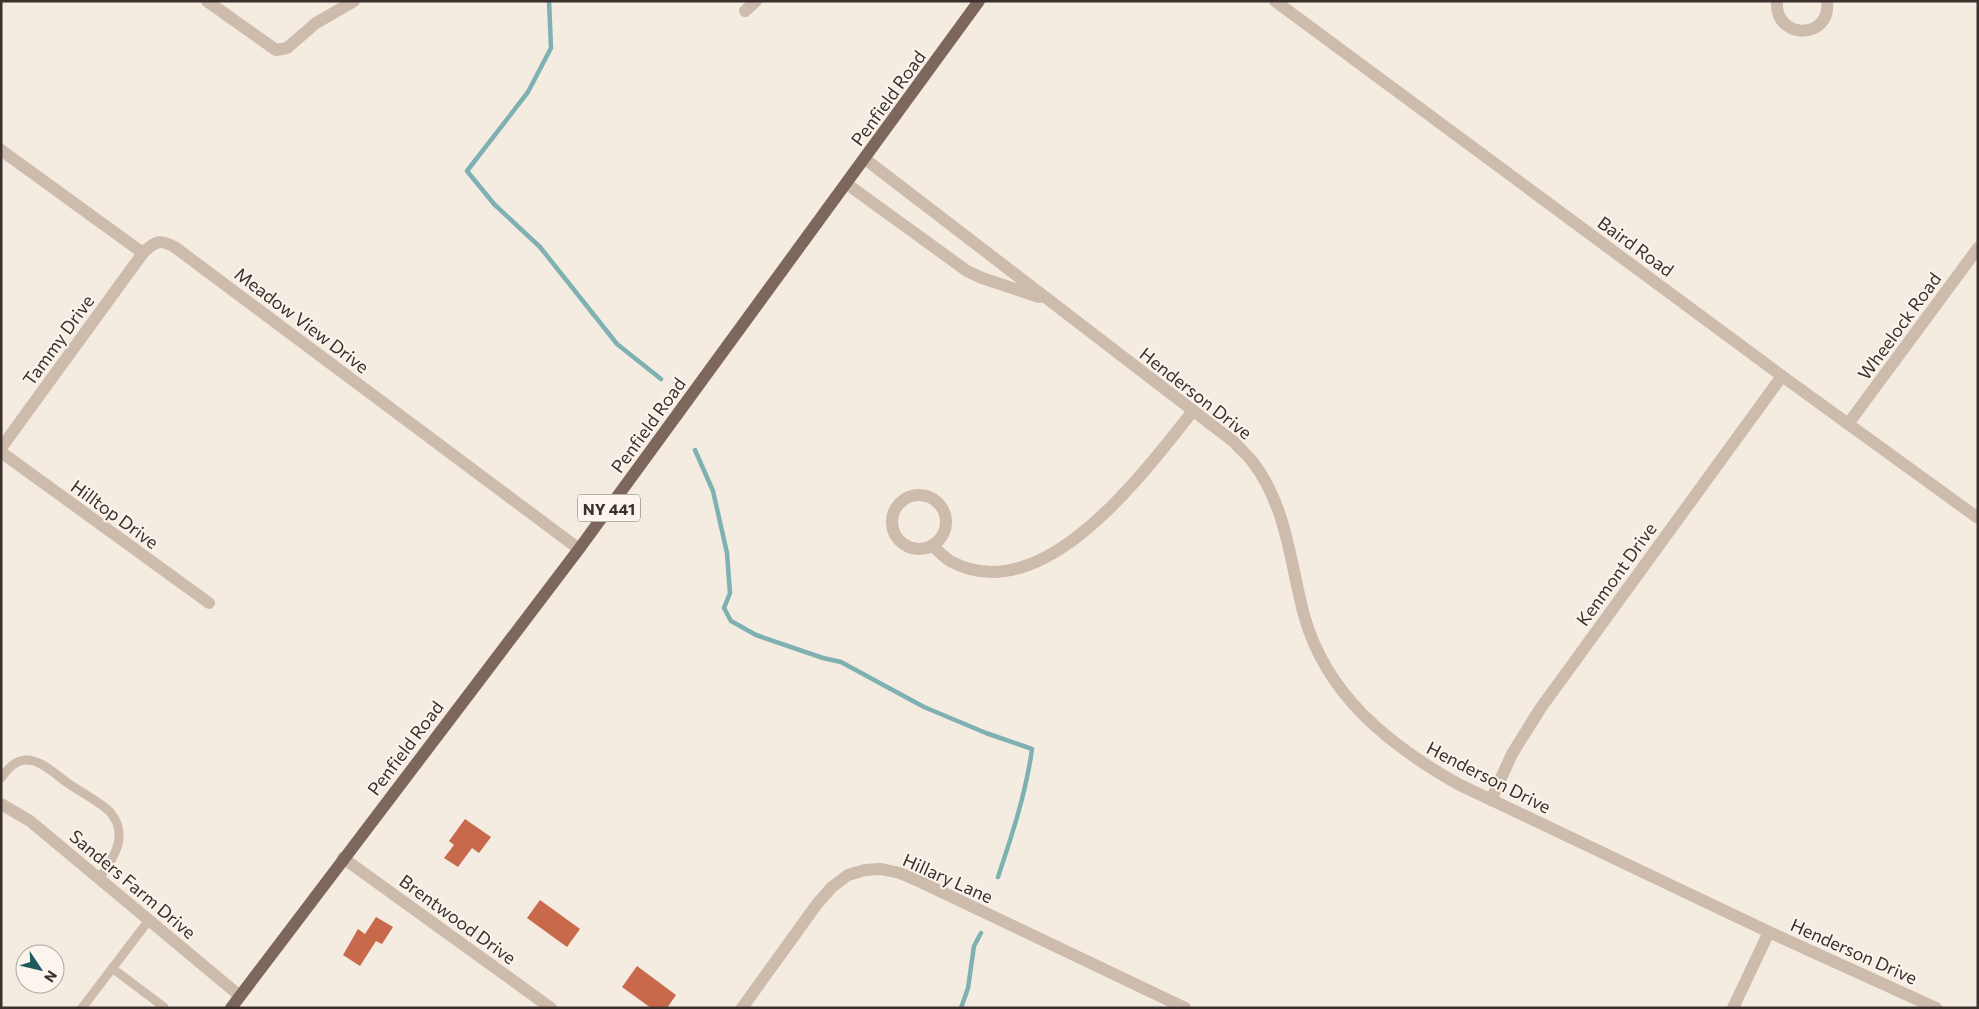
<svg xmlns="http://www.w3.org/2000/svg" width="1979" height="1009" font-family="Commissioner,sans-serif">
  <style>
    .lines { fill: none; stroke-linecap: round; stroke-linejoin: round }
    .stream { stroke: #7fb0b2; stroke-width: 4.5 }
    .building { fill: #c8694b }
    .service { stroke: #cdbbac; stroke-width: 9 }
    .minor { stroke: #cdbbac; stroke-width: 12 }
    .tertiary { stroke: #cdbbac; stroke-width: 12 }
    .primary { stroke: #7d675c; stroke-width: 12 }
    .labels { text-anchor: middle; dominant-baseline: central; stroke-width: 4; stroke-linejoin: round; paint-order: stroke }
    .shield { fill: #fbf5ee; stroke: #756b66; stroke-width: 1 }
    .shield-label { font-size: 16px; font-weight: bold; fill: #3b302b }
    .street-label { font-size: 18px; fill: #3b302b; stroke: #fbf5ee }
  </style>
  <rect width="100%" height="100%" fill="#f4ebe1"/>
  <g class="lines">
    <g class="stream">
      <path d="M 549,1 L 551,48 L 528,92 L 467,171 L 494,204 L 540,247 L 617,344 L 661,379"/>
      <path d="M 695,450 L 713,491 L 727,553 L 730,593 L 724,608 L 731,621 L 756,635 L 823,658 L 841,662 L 924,707 L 986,733 L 1032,749 C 1026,793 1012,835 998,877"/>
      <path d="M 961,1008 L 968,988 L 974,946 L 981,933"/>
    </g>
  </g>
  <g class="building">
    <path d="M 465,819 L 491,837 L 479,853 L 472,848 L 458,867 L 444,858 L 454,845 L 449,841 Z"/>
    <path d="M 540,900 L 580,929 L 567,947 L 527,918 Z"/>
    <path d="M 376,917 L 393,927 L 382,944 L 376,941 L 360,966 L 343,955 L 358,929 L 365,934 Z"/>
    <path d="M 637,966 L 676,995 L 667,1008 L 651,1008 L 622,987 Z"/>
  </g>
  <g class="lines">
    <g class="service">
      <path d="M 1,778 C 7,770 14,761 25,760 C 41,759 56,775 69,784 C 79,791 102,803 110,812 C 130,835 113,860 99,878"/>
      <path d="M 112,968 L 164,1007"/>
      <path d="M 82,1008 L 149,920"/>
    </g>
    <g class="minor">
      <path d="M 207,1 L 276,50 L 287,48 L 316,23 L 354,1"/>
      <path d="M 1777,1 C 1774,41 1832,40 1827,1"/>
      <path d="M 745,11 L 756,1"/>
      <path d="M 1,150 L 143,253"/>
      <path d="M 865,159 L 1234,442 C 1240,449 1247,455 1252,461 C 1287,506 1290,563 1304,615 C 1326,695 1389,745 1458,784 L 1769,932 L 1936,1008"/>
      <path d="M 847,184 L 967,271 L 982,278 L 1039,297"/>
      <path d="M 1848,424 L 1978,248"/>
      <path d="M 1,448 L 143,253 C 156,240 161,239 176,248 L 579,549"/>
      <path d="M 1,452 L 209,603"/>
      <circle cx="919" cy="522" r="27"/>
      <path d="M 933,546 C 938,551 944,557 950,561 C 1043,612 1144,472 1193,411"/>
      <path d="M 1491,800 L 1512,754 L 1540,709 L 1782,376"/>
      <path d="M 1,804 L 30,821 L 240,996"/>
      <path d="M 343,858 L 551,1008"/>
      <path d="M 742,1008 L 817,904 L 832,887 L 848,875 L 865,870 L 881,869 L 900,873 L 923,883 L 1185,1008"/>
      <path d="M 1733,1008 L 1769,932"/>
    </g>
    <path class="tertiary" d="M 1275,1 L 1782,376 L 1978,518"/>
    <path class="primary" d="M 231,1008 L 579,549 L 979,1"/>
  </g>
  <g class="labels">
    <rect class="shield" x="578" y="494.5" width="62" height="27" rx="4"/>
    <g class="shield-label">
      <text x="609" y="508">NY 441</text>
    </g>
    <g class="street-label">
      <text transform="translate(888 98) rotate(-54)">Penfield Road</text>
      <text transform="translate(1636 246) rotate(36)">Baird Road</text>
      <text transform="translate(302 320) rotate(37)">Meadow View Drive</text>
      <text transform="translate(1899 326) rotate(-54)">Wheelock Road</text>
      <text transform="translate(58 340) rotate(-54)">Tammy Drive</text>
      <text transform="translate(1196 393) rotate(38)">Henderson Drive</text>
      <text transform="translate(648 425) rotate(-54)">Penfield Road</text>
      <text transform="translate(115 514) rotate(36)">Hilltop Drive</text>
      <text transform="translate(1616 574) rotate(-54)">Kenmont Drive</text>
      <text transform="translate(405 748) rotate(-53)">Penfield Road</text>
      <text transform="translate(1489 777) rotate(27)">Henderson Drive</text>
      <text transform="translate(948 878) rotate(24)">Hillary Lane</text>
      <text transform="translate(133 884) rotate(40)">Sanders Farm Drive</text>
      <text transform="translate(458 919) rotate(36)">Brentwood Drive</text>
      <text transform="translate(1854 951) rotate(24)">Henderson Drive</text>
    </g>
  </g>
  <rect width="1979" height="1009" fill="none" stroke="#3b302b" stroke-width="5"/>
  <g transform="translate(40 969) rotate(125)"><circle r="24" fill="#fbf5ee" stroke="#aea6a0"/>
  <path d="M0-4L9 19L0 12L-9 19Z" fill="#1f5a5e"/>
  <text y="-8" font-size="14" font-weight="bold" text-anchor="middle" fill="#3b302b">N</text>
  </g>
</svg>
